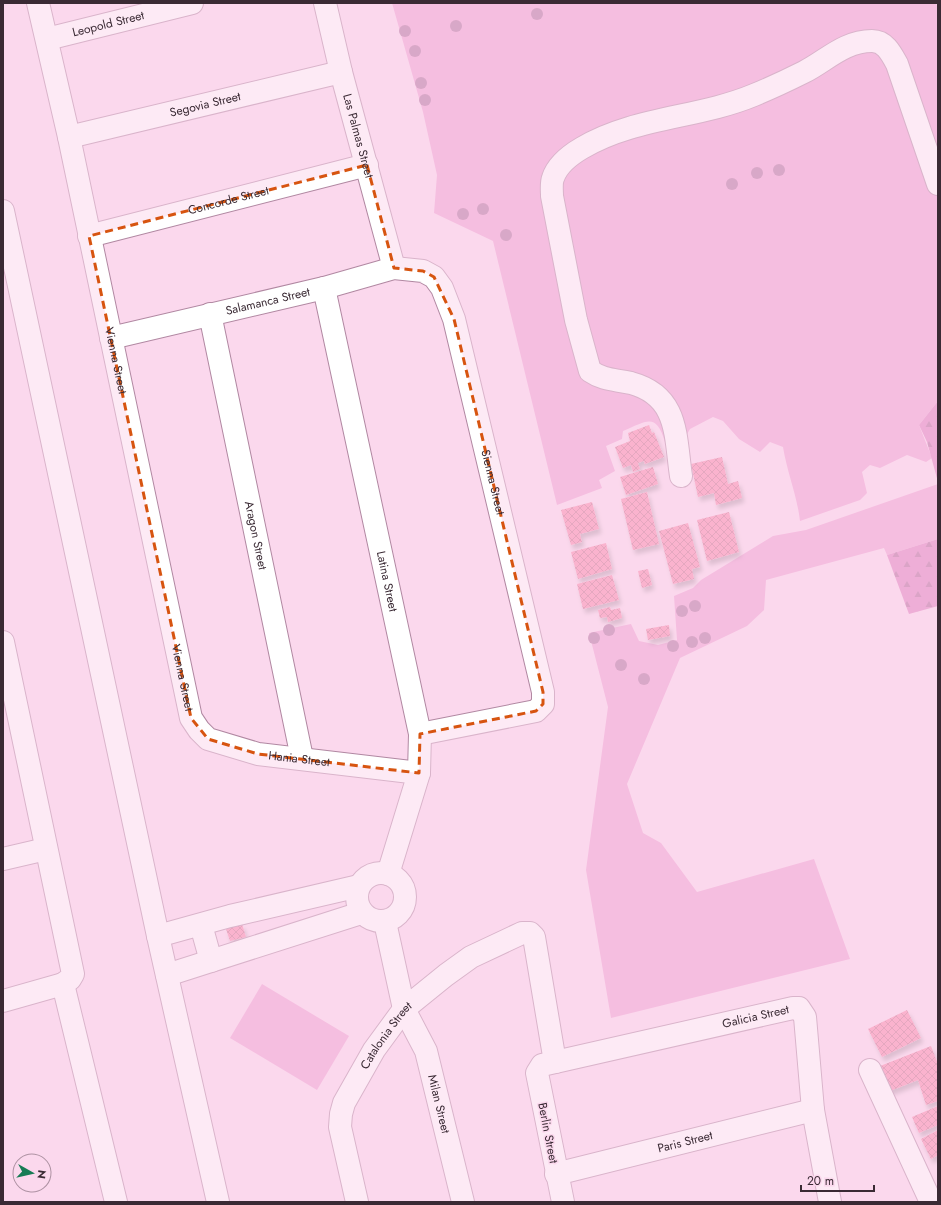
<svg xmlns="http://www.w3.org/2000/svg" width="941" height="1205" font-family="Jost,sans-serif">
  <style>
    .green { fill: #ee9dd1 }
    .forest { fill: url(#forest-firs) }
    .building { fill: url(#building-cross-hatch); filter: url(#shadow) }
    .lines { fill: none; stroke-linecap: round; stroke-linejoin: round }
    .minor-casing { stroke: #b188a2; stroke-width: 24 }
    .minor { stroke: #fff; stroke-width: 22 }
    .tree { fill: #ae6e9b }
    .marked { fill: none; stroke: #d75410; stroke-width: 3; stroke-dasharray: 8 5; stroke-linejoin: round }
    .labels { text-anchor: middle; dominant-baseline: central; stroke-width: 3; stroke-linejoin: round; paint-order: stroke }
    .street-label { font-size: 12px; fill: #3a2a34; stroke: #fbd8ed }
  </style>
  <defs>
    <pattern id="forest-firs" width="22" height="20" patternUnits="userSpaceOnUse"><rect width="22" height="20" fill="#dd7bbc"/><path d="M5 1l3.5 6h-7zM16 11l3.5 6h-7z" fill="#b4659a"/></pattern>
    <pattern id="building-cross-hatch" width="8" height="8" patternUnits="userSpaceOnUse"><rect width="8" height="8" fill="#f985a9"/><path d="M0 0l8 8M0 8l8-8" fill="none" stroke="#cb6d8a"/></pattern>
    <filter id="shadow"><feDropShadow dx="2.5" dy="4.5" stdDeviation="2" flood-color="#0004"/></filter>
  </defs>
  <rect width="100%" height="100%" fill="#fbd8ed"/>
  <g class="green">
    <path d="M 392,3 L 936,3 L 938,9 L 938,401 L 919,425 L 932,458 L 926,462 L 907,455 L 880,468 L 870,465 L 862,472 L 867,493 L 860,500 L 800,521 C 797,495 787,472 783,447 L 770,442 L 760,452 L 739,439 L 723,421 L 713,417 L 690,429 L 686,436 L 671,442 L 665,442 C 656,412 647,421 623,431 L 622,439 L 606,446 L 615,471 L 599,480 L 602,488 L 557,505 L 493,241 L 434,213 L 437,175 L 423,112 Z"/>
    <path d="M 938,484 L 938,539 L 887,555 L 884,548 L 766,580 L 764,610 L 747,626 L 680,658 L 627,784 L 643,833 L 661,843 L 697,892 L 814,859 L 850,959 L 611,1018 L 586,870 L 608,707 L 589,633 L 631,624 L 639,641 L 658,645 L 677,640 L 674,596 L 693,588 L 701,580 L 773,536 L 806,530 Z"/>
    <path d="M 262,984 L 349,1036 L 317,1090 L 230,1038 Z"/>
  </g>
  <g class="forest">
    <path d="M 938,401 L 938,482 L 927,442 L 919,425 Z"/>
    <path d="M 938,539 L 938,606 L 909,614 L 887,555 Z"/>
  </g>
  <g class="building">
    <path d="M 649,425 L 652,433 L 654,432 L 664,457 L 645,464 L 644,461 L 638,463 L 640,469 L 633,472 L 631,465 L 623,468 L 615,447 L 630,441 L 628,433 Z"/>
    <path d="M 722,457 L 728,484 L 738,481 L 742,498 L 716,505 L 714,493 L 698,497 L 691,464 Z"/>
    <path d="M 653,467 L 658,484 L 626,495 L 620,477 Z"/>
    <path d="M 647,492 L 659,544 L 633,550 L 621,499 Z"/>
    <path d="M 592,502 L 599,529 L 580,534 L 582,542 L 571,545 L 561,510 Z"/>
    <path d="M 729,512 L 739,552 L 707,561 L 697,520 Z"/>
    <path d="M 688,523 L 700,567 L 692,569 L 694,579 L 673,584 L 659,531 Z"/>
    <path d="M 606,543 L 612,569 L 578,579 L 571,552 Z"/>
    <path d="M 648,569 L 652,585 L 642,588 L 638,571 Z"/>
    <path d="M 612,575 L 619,600 L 583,609 L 577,584 Z"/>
    <path d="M 610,607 L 611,610 L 620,608 L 622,618 L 608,622 L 607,617 L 600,618 L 598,610 Z"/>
    <path d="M 669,625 L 670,636 L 648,640 L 646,629 Z"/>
    <path d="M 242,924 L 246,937 L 230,941 L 226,929 Z"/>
    <path d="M 907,1010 L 921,1038 L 882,1057 L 868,1029 Z"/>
    <path d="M 931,1046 L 938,1064 L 938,1101 L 926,1105 L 918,1080 L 885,1093 L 875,1068 Z"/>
    <path d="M 938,1106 L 938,1125 L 919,1133 L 912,1117 Z"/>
    <path d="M 938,1130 L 938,1155 L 931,1159 L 921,1139 Z"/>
  </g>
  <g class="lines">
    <defs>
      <g id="minor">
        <path id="s1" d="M 38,3 L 69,137 L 191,718 L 199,730 L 208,739 L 258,754 L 419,773"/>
        <path id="s2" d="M 325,3 L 341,72 L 394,268"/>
        <path id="s3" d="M 47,39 L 192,3"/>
        <path id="s4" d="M 69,137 L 341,72"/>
        <path d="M 3,211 L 158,936 L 218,1202"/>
        <path id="s5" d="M 89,236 L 367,165"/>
        <path id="s6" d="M 324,288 L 420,734 L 419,773 L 388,874"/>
        <path id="s7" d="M 210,314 L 302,758"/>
        <path id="s8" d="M 111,338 L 324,288 L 394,268 L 423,271 L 434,277 L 442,288 L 454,319 L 543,692 L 543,704 L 536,711 L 420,734"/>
        <path d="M 681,476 C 675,436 679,396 631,383 C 614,379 605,381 590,371 L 576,320 L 552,196 C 552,191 551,183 553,178 C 557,166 570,155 582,148 C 634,117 699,118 754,95 C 771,88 788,80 804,72 C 826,61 844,41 872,41 C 885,41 891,53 897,64 L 938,184"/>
        <path d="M 3,642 L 73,974 L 70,979 L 63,984 L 3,1001"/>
        <path d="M 3,859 L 46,849"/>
        <circle cx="381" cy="897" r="24"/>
        <path id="s9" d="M 385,922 L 404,1009 L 426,1051 L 463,1202"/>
        <path d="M 201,925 L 211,961"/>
        <path d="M 158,936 L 230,916 L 359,886"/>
        <path d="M 167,975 L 361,913"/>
        <path d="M 63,984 L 116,1202"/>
        <path d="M 870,1070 L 931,1202"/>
        <path id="s10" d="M 556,1174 L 813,1110"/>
        <path id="s11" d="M 357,1202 L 340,1127 L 341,1114 L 344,1103 L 374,1050 L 404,1009 L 446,975 L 471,957 L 522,933 L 530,933 L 534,937 L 555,1062"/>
        <path id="s12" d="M 563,1202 L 537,1073 L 542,1065 L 793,1008 L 799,1008 L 805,1017 L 813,1110 L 830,1202"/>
      </g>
    </defs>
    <use href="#minor" class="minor-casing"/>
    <use href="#minor" class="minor"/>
  </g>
  <g class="tree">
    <circle cx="537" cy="14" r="6"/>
    <circle cx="456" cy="26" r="6"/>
    <circle cx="405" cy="31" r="6"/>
    <circle cx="415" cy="51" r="6"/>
    <circle cx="421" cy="83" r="6"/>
    <circle cx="425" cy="100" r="6"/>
    <circle cx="779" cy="170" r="6"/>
    <circle cx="757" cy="173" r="6"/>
    <circle cx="732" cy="184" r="6"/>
    <circle cx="483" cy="209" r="6"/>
    <circle cx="463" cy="214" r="6"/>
    <circle cx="506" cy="235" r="6"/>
    <circle cx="695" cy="606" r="6"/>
    <circle cx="682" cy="611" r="6"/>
    <circle cx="609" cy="630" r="6"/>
    <circle cx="594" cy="638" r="6"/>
    <circle cx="705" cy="638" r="6"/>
    <circle cx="692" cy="642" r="6"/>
    <circle cx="673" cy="646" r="6"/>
    <circle cx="621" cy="665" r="6"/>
    <circle cx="644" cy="679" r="6"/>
  </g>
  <path d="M0 0H941V1205H0ZM 367,165 L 394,268 L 423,271 L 434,277 L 454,319 L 543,692 L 543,704 L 536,711 L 420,734 L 419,773 L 258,754 L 208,739 L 191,718 L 89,236 Z" fill="#fbd8ed" fill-opacity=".55" fill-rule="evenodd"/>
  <path class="marked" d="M 367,165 L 394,268 L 423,271 L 434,277 L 454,319 L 543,692 L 543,704 L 536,711 L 420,734 L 419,773 L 258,754 L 208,739 L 191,718 L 89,236 Z"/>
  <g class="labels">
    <g class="street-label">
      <text stroke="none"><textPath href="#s3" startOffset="63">Leopold Street</textPath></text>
      <text stroke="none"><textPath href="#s4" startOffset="140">Segovia Street</textPath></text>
      <text stroke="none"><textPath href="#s2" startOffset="137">Las Palmas Street</textPath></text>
      <text stroke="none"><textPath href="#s5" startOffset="144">Concorde Street</textPath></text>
      <text stroke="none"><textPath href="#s8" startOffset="161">Salamanca Street</textPath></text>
      <text stroke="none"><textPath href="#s1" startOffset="366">Vienna Street</textPath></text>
      <text stroke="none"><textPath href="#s8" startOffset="548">Sienna Street</textPath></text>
      <text stroke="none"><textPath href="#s7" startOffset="226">Aragon Street</textPath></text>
      <text stroke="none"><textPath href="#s6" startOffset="300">Latina Street</textPath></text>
      <text stroke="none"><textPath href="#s1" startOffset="690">Vienna Street</textPath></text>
      <text stroke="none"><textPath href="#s1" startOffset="852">Hania Street</textPath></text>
      <text stroke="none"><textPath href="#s12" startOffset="360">Galicia Street</textPath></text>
      <text stroke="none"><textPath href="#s11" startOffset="181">Catalonia Street</textPath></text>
      <text stroke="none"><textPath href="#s9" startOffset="191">Milan Street</textPath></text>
      <text transform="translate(548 1133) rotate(79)">Berlin Street</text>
      <text stroke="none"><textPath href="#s10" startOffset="133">Paris Street</textPath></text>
    </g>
  </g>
  <rect width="941" height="1205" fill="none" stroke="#3a2a34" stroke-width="8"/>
  <g transform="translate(32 1173) rotate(98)"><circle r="19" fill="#fbd8ed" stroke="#ae92a3"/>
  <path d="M0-3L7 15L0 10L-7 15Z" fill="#177c55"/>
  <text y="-6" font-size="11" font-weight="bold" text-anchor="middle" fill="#3a2a34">N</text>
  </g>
  <path d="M801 1185v6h73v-6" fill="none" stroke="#3a2a34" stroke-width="2"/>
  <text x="807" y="1185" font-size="12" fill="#3a2a34" stroke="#fbd8ed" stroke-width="3" paint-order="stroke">20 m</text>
</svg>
